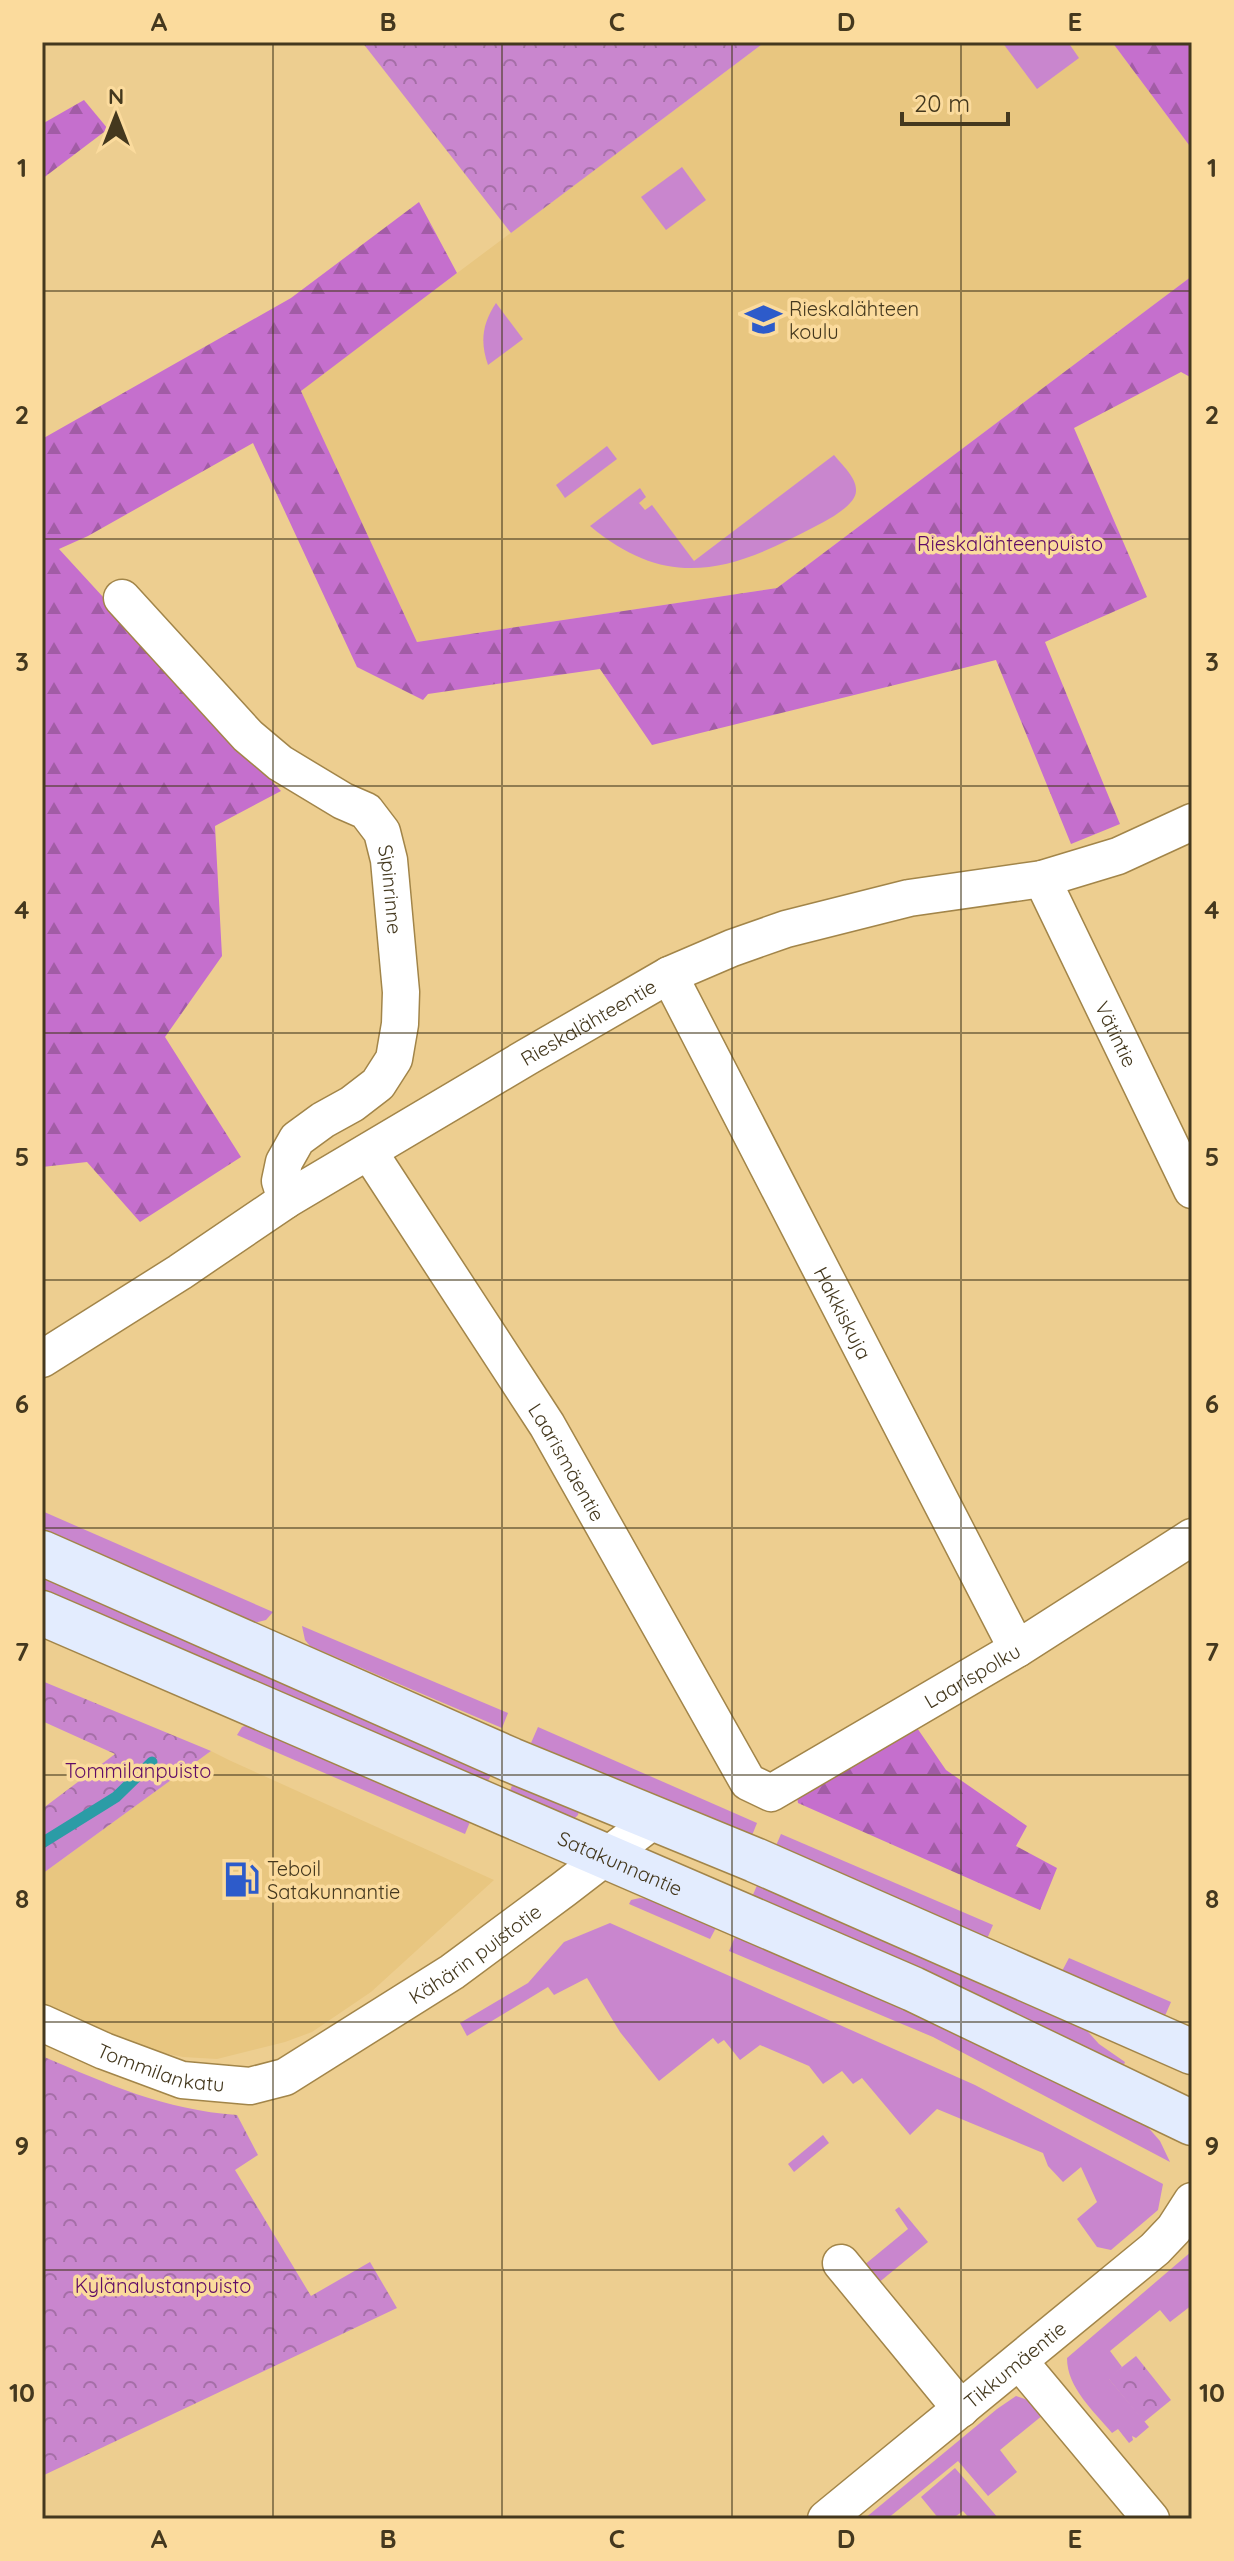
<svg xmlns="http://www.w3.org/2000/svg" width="1234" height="2561" font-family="Quicksand,sans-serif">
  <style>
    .built { fill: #e8c680 }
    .green { fill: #c986ce }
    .forest { fill: url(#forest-firs) }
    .park { fill: url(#park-crowns) }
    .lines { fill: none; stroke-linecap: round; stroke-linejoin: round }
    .stream { stroke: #2b9ca6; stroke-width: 11 }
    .street-casing { stroke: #a28549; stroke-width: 39 }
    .secondary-casing { stroke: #a28549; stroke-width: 47 }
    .street { stroke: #fff; stroke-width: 36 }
    .secondary { stroke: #e3ecfe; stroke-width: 44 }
    .grid { fill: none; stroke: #44381e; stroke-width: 2; stroke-opacity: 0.55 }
    .labels { text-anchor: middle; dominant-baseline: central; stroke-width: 7; stroke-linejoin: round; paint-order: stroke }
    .poi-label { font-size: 20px; fill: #44381e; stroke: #fbdb9d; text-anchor: start }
    .park-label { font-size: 20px; fill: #5f0b67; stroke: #fbdb9d }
    .street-label { font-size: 20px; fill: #44381e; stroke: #fbdb9d }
    .neatline { fill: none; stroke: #44381e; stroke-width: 3 }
    .grid-label { font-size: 26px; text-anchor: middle; font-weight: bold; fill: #44381e }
  </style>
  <defs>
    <pattern id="forest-firs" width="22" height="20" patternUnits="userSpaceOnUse" patternTransform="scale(2)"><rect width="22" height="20" fill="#c56fcd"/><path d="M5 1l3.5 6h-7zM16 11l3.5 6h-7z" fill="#a25ca6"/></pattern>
    <pattern id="park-crowns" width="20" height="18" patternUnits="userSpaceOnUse" patternTransform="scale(2)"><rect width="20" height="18" fill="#c986ce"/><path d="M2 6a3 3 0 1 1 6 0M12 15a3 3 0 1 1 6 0" fill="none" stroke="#a56fa7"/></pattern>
  </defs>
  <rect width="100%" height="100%" fill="#edce90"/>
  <g class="built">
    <path d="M 765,42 L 1112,42 L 1192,149 L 1192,276 L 777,588 L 417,642 L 300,391 Z"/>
    <path d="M 211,1751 L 231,1761 L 494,1880 L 371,1992 L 312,2032 L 285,2042 L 217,2059 L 183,2057 L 154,2051 L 42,2007 L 42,1874 Z"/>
  </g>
  <g class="green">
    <path d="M 1002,42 L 1068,42 L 1079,58 L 1037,89 Z"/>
    <path d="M 682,167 L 706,200 L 666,230 L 641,197 Z"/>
    <path d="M 496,303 L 523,339 L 488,365 C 480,342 482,324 496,303 Z"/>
    <path d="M 607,446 L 617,459 L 565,498 L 556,485 Z"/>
    <path d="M 834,455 C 842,465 857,478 856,491 C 856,505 828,520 816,526 C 733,570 670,593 590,526 L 640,488 L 646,497 L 639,503 L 645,510 L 652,505 L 694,561 Z"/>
    <path d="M 42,1511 L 273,1612 L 266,1620 L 254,1623 L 42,1529 Z"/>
    <path d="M 42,1570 L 494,1769 L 487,1783 L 42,1590 Z"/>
    <path d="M 302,1626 L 508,1713 L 502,1728 L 310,1646 L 305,1640 Z"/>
    <path d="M 251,1724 L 472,1817 L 465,1834 L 237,1735 L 242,1727 Z"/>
    <path d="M 538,1727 L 757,1823 L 751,1838 L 531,1743 Z"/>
    <path d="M 514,1780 L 579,1811 L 578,1815 L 574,1819 L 510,1791 Z"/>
    <path d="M 781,1834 L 993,1925 L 987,1939 L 775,1848 Z"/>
    <path d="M 758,1883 L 1081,2024 L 1099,2044 L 1125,2062 L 1123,2067 L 752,1897 Z"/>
    <path d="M 640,1898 L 664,1901 L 718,1924 L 710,1939 L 629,1904 L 631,1900 Z"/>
    <path d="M 610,1923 L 975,2085 L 1163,2184 L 1158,2210 L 1111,2250 L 1097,2247 L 1077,2219 L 1097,2202 L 1081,2167 L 1063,2182 L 1048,2166 L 1043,2153 L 937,2109 L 910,2135 L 862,2078 L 853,2084 L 842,2071 L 823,2084 L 809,2066 L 760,2045 L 740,2060 L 724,2040 L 718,2044 L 713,2038 L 659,2081 L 620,2032 L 587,1978 L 554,1995 L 548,1987 L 467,2036 L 460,2023 L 528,1983 L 564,1942 Z"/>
    <path d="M 737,1932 L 939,2021 L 1146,2125 L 1160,2141 L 1170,2162 L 933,2037 L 729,1951 Z"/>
    <path d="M 1069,1958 L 1171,2002 L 1164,2018 L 1061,1973 Z"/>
    <path d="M 823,2135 L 829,2143 L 794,2172 L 788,2164 Z"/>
    <path d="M 899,2207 L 928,2242 L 877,2284 L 863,2266 L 908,2229 L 895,2210 Z"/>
    <path d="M 1192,2251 L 1192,2305 L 1170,2322 L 1160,2310 L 1110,2351 L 1122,2367 L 1109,2379 L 1149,2427 L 1136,2438 L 1132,2436 L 1133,2440 L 1129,2443 L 1118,2429 L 1112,2433 C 1094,2411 1067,2388 1067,2358 Z"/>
    <path d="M 1016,2396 L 1028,2400 L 1043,2415 L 1000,2450 L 1017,2472 L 988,2496 L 958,2461 L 887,2519 L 864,2519 L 997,2409 Z"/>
    <path d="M 955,2468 L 999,2519 L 970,2519 L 963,2511 L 952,2519 L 939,2519 L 921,2497 Z"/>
  </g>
  <g class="forest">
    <path d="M 1112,42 L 1192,42 L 1192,149 Z"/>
    <path d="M 84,100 L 108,129 L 42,179 L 42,124 Z"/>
    <path d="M 419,202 L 457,273 L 301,391 L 417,642 L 777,588 L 1192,276 L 1192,378 L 1181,372 L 1074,428 L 1147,597 L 1045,642 L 1120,824 L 1071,844 L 996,660 L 652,745 L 600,669 L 428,694 L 423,700 L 357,667 L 253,443 L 88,536 L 59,549 L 281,791 L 215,826 L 222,956 L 165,1037 L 241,1157 L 140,1222 L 87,1162 L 42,1167 L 42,439 L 291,298 Z"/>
    <path d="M 915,1725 L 946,1770 L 1027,1826 L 1016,1846 L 1057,1868 L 1040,1910 L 798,1803 L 797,1797 Z"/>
  </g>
  <g class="park">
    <path d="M 362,42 L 765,42 L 511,233 Z"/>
    <path d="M 42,1681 L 211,1751 L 42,1874 L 42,1809 L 115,1754 L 42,1721 Z"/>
    <path d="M 42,2056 C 107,2084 165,2110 237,2115 L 258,2155 L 235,2170 L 311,2296 L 370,2262 L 397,2308 L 42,2476 Z"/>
    <path d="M 1136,2356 L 1171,2400 L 1144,2422 L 1108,2378 Z"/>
  </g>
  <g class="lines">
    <path class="stream" d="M 42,1843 L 116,1797 L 152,1762"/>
    <defs>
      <g id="street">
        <path id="s1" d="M 122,598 L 248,736 L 280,763 L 343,801 L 366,811 L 382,832 L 389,860 L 401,992 L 400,1024 L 394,1059 L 378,1084 L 352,1104 L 323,1120 L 297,1139 L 284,1162 L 280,1181 L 286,1200"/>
        <path id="s2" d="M 1042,879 L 1192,1190"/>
        <path id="s3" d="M 669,975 L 1017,1649"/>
        <path id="s4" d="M 369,1152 L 547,1425 L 748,1782 L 771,1793 L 1017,1649 L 1192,1537"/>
        <path id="s5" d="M 42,1359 L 180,1272 L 286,1200 L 527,1057 L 669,975 L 732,948 L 786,929 L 909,898 L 1042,879 L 1118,856 L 1192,822"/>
        <path id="s6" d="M 42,2023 L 104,2051 L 182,2080 L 250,2086 L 285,2077 L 452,1972 L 564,1889 L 655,1819"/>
        <path d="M 841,2263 L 961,2409"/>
        <path d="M 1019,2361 L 1151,2519"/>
        <path id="s7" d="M 826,2519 L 1155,2249 L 1174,2229 L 1192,2201"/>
      </g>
      <g id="secondary">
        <path d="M 42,1553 L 511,1760 L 755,1860 L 1192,2052"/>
        <path id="s8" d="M 42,1613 L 913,1989 L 1192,2123"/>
      </g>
    </defs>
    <use href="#street" class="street-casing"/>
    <use href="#secondary" class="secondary-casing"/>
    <use href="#street" class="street"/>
    <use href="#secondary" class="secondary"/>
  </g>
  <path class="grid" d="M 273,42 L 273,2519M 502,42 L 502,2519M 732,42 L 732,2519M 961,42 L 961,2519M 42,291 L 1192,291M 42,539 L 1192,539M 42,786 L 1192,786M 42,1033 L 1192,1033M 42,1280 L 1192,1280M 42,1528 L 1192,1528M 42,1775 L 1192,1775M 42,2022 L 1192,2022M 42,2270 L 1192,2270"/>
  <defs>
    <symbol id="school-bare" viewBox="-9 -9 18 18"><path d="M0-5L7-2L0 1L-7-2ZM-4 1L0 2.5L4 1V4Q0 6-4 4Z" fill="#2d5bca" stroke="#fbdb9d" stroke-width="2.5" paint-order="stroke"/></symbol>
    <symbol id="fuel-bare" viewBox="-9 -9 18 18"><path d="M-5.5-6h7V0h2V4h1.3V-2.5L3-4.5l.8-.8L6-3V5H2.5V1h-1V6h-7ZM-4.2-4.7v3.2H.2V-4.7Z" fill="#2d5bca" stroke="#fbdb9d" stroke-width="2.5" paint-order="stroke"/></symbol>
  </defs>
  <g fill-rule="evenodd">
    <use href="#school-bare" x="738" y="294" width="51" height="51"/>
    <use href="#fuel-bare" x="216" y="1854" width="51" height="51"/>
  </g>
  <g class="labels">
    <g class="poi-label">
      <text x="789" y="308">Rieskalähteen<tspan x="789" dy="23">koulu</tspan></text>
      <text x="267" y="1868">Teboil<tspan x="267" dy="23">Satakunnantie</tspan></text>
    </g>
    <g class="park-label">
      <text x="1010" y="543">Rieskalähteenpuisto</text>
      <text x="138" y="1770">Tommilanpuisto</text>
      <text x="163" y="2285">Kylänalustanpuisto</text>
    </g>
    <g class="street-label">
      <text stroke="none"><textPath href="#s1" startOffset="412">Sipinrinne</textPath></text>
      <text stroke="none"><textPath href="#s5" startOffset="642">Rieskalähteentie</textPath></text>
      <text stroke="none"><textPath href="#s2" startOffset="172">Vätintie</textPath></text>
      <text stroke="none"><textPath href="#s3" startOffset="380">Hakkiskuja</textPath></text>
      <text stroke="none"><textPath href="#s4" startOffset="368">Laarismäentie</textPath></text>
      <text stroke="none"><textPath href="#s4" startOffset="994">Laarispolku</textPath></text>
      <text stroke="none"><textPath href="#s8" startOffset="630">Satakunnantie</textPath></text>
      <text stroke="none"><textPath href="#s6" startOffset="482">Kähärin puistotie</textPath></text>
      <text stroke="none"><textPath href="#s6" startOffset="128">Tommilankatu</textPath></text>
      <text stroke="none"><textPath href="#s7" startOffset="244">Tikkumäentie</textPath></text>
    </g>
  </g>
  <rect width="1234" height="2561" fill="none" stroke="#fbdb9d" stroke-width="88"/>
  <g transform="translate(116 116)" stroke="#fbdb9d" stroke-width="6" paint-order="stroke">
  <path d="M0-6L14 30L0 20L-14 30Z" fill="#44381e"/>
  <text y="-12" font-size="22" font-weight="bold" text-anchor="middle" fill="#44381e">N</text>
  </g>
  <path d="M902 112v12h106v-12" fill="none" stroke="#44381e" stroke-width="4"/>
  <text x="914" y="112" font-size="24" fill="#44381e" stroke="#fbdb9d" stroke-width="6" paint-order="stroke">20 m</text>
  <rect x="44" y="44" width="1146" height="2473" class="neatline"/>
  <g class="grid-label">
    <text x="159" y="31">A</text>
    <text x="388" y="31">B</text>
    <text x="617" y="31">C</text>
    <text x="846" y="31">D</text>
    <text x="1075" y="31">E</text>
    <text x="22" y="177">1</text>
    <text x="1212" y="177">1</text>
    <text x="22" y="424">2</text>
    <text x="1212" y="424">2</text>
    <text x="22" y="671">3</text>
    <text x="1212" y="671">3</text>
    <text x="22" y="919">4</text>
    <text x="1212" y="919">4</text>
    <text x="22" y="1166">5</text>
    <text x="1212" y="1166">5</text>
    <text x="22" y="1413">6</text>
    <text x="1212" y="1413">6</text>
    <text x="22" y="1661">7</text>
    <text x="1212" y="1661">7</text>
    <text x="22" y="1908">8</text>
    <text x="1212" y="1908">8</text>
    <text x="22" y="2155">9</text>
    <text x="1212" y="2155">9</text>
    <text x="22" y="2402">10</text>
    <text x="1212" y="2402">10</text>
    <text x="159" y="2548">A</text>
    <text x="388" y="2548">B</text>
    <text x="617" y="2548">C</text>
    <text x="846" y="2548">D</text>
    <text x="1075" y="2548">E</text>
  </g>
</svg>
